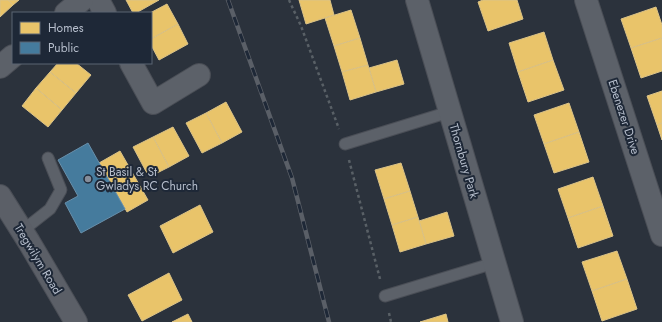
<svg xmlns="http://www.w3.org/2000/svg" width="662" height="322" font-family="Jost,sans-serif">
  <style>
    .homes { fill: #e9c46a; stroke: #dac287 }
    .public { fill: #457b9d; stroke: #678fab }
    .lines { fill: none; stroke-linecap: round; stroke-linejoin: round }
    .lane-casing { stroke: #4a4e56; stroke-width: 13 }
    .street-casing { stroke: #4a4e56; stroke-width: 24 }
    .secondary-casing { stroke: #4a4e56; stroke-width: 24 }
    .path { stroke: #596066; stroke-width: 2.5; stroke-dasharray: 3 3; stroke-linecap: butt }
    .lane { stroke: #5c6169; stroke-width: 11 }
    .street { stroke: #5c6169; stroke-width: 22 }
    .secondary { stroke: #5b5f67; stroke-width: 22 }
    .rail-casing { stroke: #5a5f67; stroke-width: 4.5 }
    .rail { stroke: #1e2837; stroke-width: 3; stroke-dasharray: 9; stroke-linecap: butt }
    .poi-dot { fill: #858d9a; stroke: #1e2837; stroke-width: 1.5 }
    .labels { text-anchor: middle; dominant-baseline: central; stroke-width: 4; stroke-linejoin: round; paint-order: stroke }
    .street-label { font-size: 12px; fill: #b6becc; stroke: #1e2837 }
    .poi-label { font-size: 12px; fill: #b6becc; stroke: #1e2837; text-anchor: start }
  </style>
  <rect width="100%" height="100%" fill="#2b323c"/>
  <g class="homes">
    <path d="M 0,0 L 8,0 L 13,5 L 0,17 Z"/>
    <path d="M 8,0 L 19,0 L 13,5 Z"/>
    <path d="M 126,0 L 159,0 L 136,13 L 133,13 Z"/>
    <path d="M 299,0 L 330,0 L 334,15 L 306,24 Z"/>
    <path d="M 483,0 L 517,0 L 523,19 L 488,31 L 478,2 Z"/>
    <path d="M 167,4 L 178,24 L 151,39 L 150,13 Z"/>
    <path d="M 656,7 L 662,25 L 662,38 L 631,48 L 621,19 Z"/>
    <path d="M 351,10 L 360,38 L 334,46 L 325,18 Z"/>
    <path d="M 178,24 L 188,44 L 159,60 L 151,45 L 151,39 Z"/>
    <path d="M 544,32 L 553,60 L 518,72 L 509,43 Z"/>
    <path d="M 360,38 L 368,65 L 342,72 L 334,46 Z"/>
    <path d="M 662,38 L 662,71 L 641,78 L 631,48 Z"/>
    <path d="M 397,60 L 404,84 L 376,92 L 369,68 Z"/>
    <path d="M 553,60 L 564,90 L 528,102 L 518,72 Z"/>
    <path d="M 58,63 L 76,63 L 91,75 L 76,93 L 50,72 Z"/>
    <path d="M 368,65 L 376,92 L 350,100 L 342,72 Z"/>
    <path d="M 50,72 L 76,93 L 62,110 L 36,88 Z"/>
    <path d="M 36,88 L 62,110 L 48,127 L 22,106 Z"/>
    <path d="M 662,91 L 662,123 L 657,125 L 647,96 Z"/>
    <path d="M 226,102 L 242,132 L 222,143 L 206,113 Z"/>
    <path d="M 569,103 L 579,132 L 544,144 L 534,115 Z"/>
    <path d="M 206,113 L 222,143 L 202,153 L 186,123 Z"/>
    <path d="M 662,123 L 662,140 L 657,125 Z"/>
    <path d="M 173,127 L 189,156 L 169,167 L 153,137 Z"/>
    <path d="M 579,132 L 589,162 L 554,173 L 544,144 Z"/>
    <path d="M 153,137 L 169,167 L 149,177 L 133,147 Z"/>
    <path d="M 120,151 L 148,200 L 127,212 L 99,163 Z"/>
    <path d="M 401,163 L 410,191 L 384,199 L 375,170 Z"/>
    <path d="M 593,177 L 603,206 L 568,218 L 558,189 Z"/>
    <path d="M 410,191 L 418,217 L 392,225 L 384,199 Z"/>
    <path d="M 200,205 L 213,232 L 173,253 L 160,226 Z"/>
    <path d="M 603,206 L 613,236 L 578,248 L 568,218 Z"/>
    <path d="M 447,212 L 454,236 L 426,244 L 419,221 Z"/>
    <path d="M 418,217 L 426,244 L 400,252 L 392,225 Z"/>
    <path d="M 617,251 L 627,279 L 592,291 L 582,262 Z"/>
    <path d="M 169,273 L 182,300 L 142,321 L 128,295 Z"/>
    <path d="M 627,279 L 637,309 L 602,321 L 592,291 Z"/>
    <path d="M 188,314 L 192,322 L 172,322 Z"/>
    <path d="M 446,314 L 448,322 L 420,322 Z"/>
  </g>
  <path class="public" d="M 88,143 L 125,209 L 81,233 L 65,203 L 78,196 L 58,160 Z"/>
  <g class="lines">
    <defs>
      <g id="lane">
        <path d="M 345,144 L 449,112"/>
        <path d="M 22,231 L 50,209 L 61,190 L 48,158"/>
        <path d="M 385,296 L 494,263"/>
      </g>
      <g id="street">
        <path d="M 98,0 L 105,13"/>
        <path d="M 417,0 L 512,322"/>
        <path d="M 586,0 L 662,235"/>
        <path d="M 66,13 L 82,0"/>
        <path d="M 131,63 L 153,103 L 199,75"/>
        <path d="M 0,67 L 13,56"/>
      </g>
      <path id="secondary" d="M 0,196 L 29,242 L 76,322"/>
    </defs>
    <use href="#lane" class="lane-casing"/>
    <use href="#street" class="street-casing"/>
    <use href="#secondary" class="secondary-casing"/>
    <g class="path">
      <path d="M 289,0 L 301,26 L 339,129"/>
      <path d="M 349,160 L 380,279"/>
      <path d="M 389,313 L 391,322"/>
    </g>
    <use href="#lane" class="lane"/>
    <use href="#street" class="street"/>
    <use href="#secondary" class="secondary"/>
    <defs>
      <path id="rail" d="M 228,0 L 292,178 L 329,322"/>
    </defs>
    <use href="#rail" class="rail-casing"/>
    <use href="#rail" class="rail"/>
  </g>
  <circle class="poi-dot" cx="88" cy="179" r="4"/>
  <g class="labels">
    <g class="street-label">
      <text transform="translate(624 117) rotate(72)">Ebenezer Drive</text>
      <text transform="translate(464 161) rotate(74)">Thornbury Park</text>
      <text transform="translate(38 259) rotate(59)">Tregwilym Road</text>
    </g>
    <g class="poi-label">
      <text x="96" y="172">St Basil &amp; St<tspan x="96" dy="14">Gwladys RC Church</tspan></text>
    </g>
  </g>
  <rect x="12" y="12" width="140" height="52" fill="#1e2837" stroke="#5b6473"/>
  <rect x="20" y="22" width="20" height="12" fill="#e9c46a" stroke="#5b6473"/>
  <text x="48" y="32" font-size="12" fill="#b6becc">Homes</text>
  <rect x="20" y="42" width="20" height="12" fill="#457b9d" stroke="#5b6473"/>
  <text x="48" y="52" font-size="12" fill="#b6becc">Public</text>
</svg>
